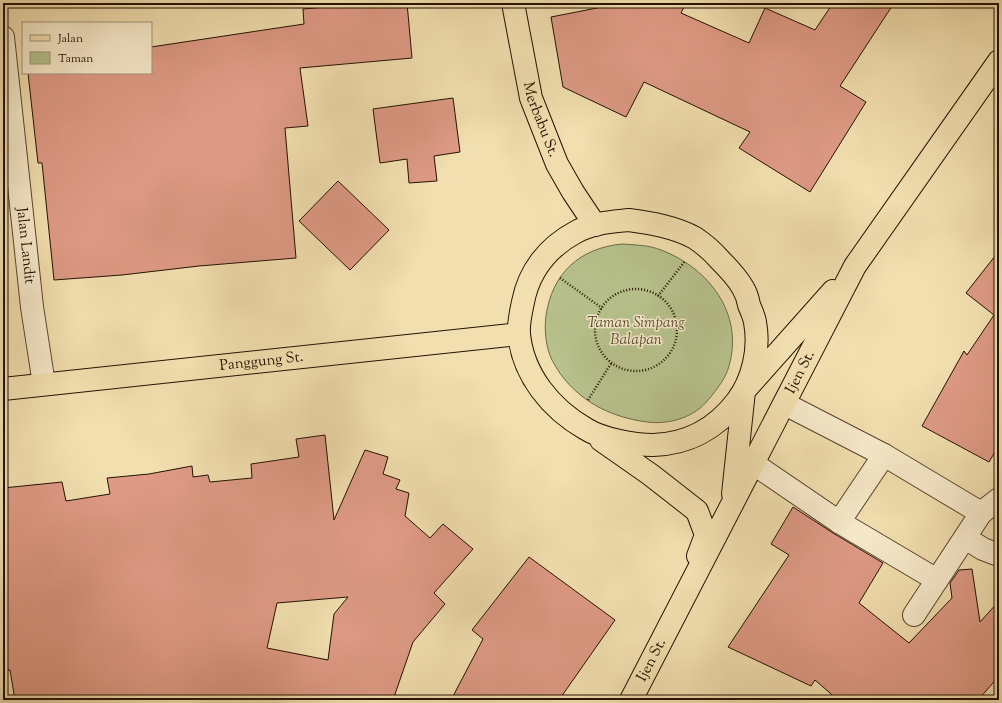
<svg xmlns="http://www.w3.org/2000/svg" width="1002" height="703" font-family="'Sorts Mill Goudy',serif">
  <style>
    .green { fill: #b7c28d; stroke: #6d6a47 }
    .building { fill: #de9a85; stroke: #231101; fill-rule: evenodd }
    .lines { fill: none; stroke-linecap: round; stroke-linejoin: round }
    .minor-casing { stroke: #57442c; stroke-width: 24 }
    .major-casing { stroke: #231101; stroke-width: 24 }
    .path { stroke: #231101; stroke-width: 2.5; stroke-dasharray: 1 2; stroke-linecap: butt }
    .minor { stroke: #f7eacb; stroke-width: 22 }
    .major { stroke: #f2dfaf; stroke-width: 22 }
    .labels { text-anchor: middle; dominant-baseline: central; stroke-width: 3; stroke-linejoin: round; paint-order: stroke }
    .street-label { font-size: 15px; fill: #231101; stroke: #f7eacb }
    .park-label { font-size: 15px; font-style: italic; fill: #574f32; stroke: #f7eacb }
  </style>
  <rect width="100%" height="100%" fill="#f2dfaf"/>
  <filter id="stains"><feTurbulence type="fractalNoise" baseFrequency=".005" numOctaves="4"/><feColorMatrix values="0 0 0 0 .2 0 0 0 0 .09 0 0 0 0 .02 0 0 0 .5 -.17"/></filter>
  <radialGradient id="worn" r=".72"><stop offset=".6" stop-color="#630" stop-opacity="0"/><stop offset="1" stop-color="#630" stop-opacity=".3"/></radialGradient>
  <path class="green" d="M 622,244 C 635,245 649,245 661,250 C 709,268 744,314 729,366 C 726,378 717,389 709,399 C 695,417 670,425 647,422 C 607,417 571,397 552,360 C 546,348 544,330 546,316 C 552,273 580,248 622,244 Z"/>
  <g class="building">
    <path d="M 372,3 L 407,3 L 412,58 L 300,68 L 308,126 L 285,128 L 296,258 L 199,266 L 122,275 L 54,280 L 42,163 L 38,163 L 28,73 L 151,73 L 151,47 L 304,24 L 303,9 Z"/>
    <path d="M 608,3 L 686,3 L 681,13 L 749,43 L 765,8 L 815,30 L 833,3 L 894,3 L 840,86 L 866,102 L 810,192 L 739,148 L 750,132 L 644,82 L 626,117 L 563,87 L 551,17 L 602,7 Z"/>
    <path d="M 453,98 L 460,152 L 434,156 L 437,181 L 409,183 L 407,159 L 380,163 L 373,109 Z"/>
    <path d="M 338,181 L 389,230 L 350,270 L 299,221 Z"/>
    <path d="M 999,251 L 999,445 L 989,462 L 922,426 L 964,351 L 967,355 L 994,315 L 966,293 Z"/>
    <path d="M 325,435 L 334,520 L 365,450 L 388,457 L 383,474 L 400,480 L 396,489 L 409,493 L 405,516 L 430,538 L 443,524 L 473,549 L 434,593 L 445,604 L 413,642 L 393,700 L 99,700 L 98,697 L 15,700 L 10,670 L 3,671 L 3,488 L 62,482 L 66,501 L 110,494 L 107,478 L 149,474 L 192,466 L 193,477 L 208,475 L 210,482 L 252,478 L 251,464 L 299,457 L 296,439 ZM 348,597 L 334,614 L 328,660 L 267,648 L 277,603 Z"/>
    <path d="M 793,507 L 833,533 L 883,563 L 859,603 L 909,643 L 952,598 L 950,583 L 959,570 L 972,569 L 980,622 L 999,601 L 999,676 L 978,700 L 838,700 L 815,680 L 811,686 L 728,647 L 789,555 L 771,544 Z"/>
    <path d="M 529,557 L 615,620 L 559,700 L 451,700 L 483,639 L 472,630 Z"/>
  </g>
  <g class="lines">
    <defs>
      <g id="minor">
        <path id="s1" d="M 3,37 L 32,307 L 44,384"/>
        <path d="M 785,404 L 884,455 L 981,513"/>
        <path d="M 754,464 L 839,522 L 937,580"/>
        <path d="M 839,522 L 884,455"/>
        <path d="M 965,538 L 983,549 L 996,554 L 999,553"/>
        <path d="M 914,615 L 981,513 L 999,499"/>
      </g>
      <g id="major">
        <path id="s2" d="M 513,3 L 531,98 L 557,164 L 573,192 L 595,225"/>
        <path d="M 629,220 C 651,223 675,227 695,238 C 704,244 713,252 720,260 C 728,268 737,277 743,288 C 746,293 748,299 749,305 C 751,310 754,316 755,322 C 760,349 753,380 737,401 C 716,429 687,444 653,445 C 634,445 602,439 586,429 C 551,409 523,375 519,334 C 518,324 521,312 523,302 C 529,271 548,247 576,232 C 592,223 611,222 629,220 Z"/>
        <path id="s3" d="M 3,389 L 519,334"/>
        <path d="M 601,440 L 651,475 L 697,511 L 706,535 L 698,556"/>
        <path d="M 733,494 L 744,391 L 833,291"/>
        <path id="s4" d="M 631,700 L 855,266 L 999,61"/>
      </g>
    </defs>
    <use href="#minor" class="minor-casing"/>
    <use href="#major" class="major-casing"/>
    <g class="path">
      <path d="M 560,278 L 602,308"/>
      <circle cx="636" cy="330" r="41"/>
      <path d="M 658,296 L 685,261"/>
      <path d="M 588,400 L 612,362"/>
    </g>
    <use href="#minor" class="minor"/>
    <use href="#major" class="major"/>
  </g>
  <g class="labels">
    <g class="street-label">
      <text stroke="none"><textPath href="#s2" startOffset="120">Merbabu St.</textPath></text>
      <text stroke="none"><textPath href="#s1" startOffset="210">Jalan Landit</textPath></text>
      <text stroke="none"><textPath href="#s3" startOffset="260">Panggung St.</textPath></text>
      <text stroke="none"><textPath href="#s4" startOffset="369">Ijen St.</textPath></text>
      <text stroke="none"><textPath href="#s4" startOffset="45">Ijen St.</textPath></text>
    </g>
    <g class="park-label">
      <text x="636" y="323">Taman Simpang<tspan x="636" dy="17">Balapan</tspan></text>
    </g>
  </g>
  <rect width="1002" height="703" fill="none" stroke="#f2dfaf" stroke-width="16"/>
  <rect x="4" y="4" width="994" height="695" fill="none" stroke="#231101" stroke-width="2"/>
  <rect x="8" y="8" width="986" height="687" fill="none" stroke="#231101"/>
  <rect x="22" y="22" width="130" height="52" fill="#f7eacb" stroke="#a2937a"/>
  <rect x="30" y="35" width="20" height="6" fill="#f2dfaf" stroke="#a2937a"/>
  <text x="58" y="42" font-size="12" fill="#231101">Jalan</text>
  <rect x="30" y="52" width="20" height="12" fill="#b7c28d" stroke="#a2937a"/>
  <text x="58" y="62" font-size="12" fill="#231101">Taman</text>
  <rect width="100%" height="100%" filter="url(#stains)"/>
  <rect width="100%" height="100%" fill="url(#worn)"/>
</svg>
